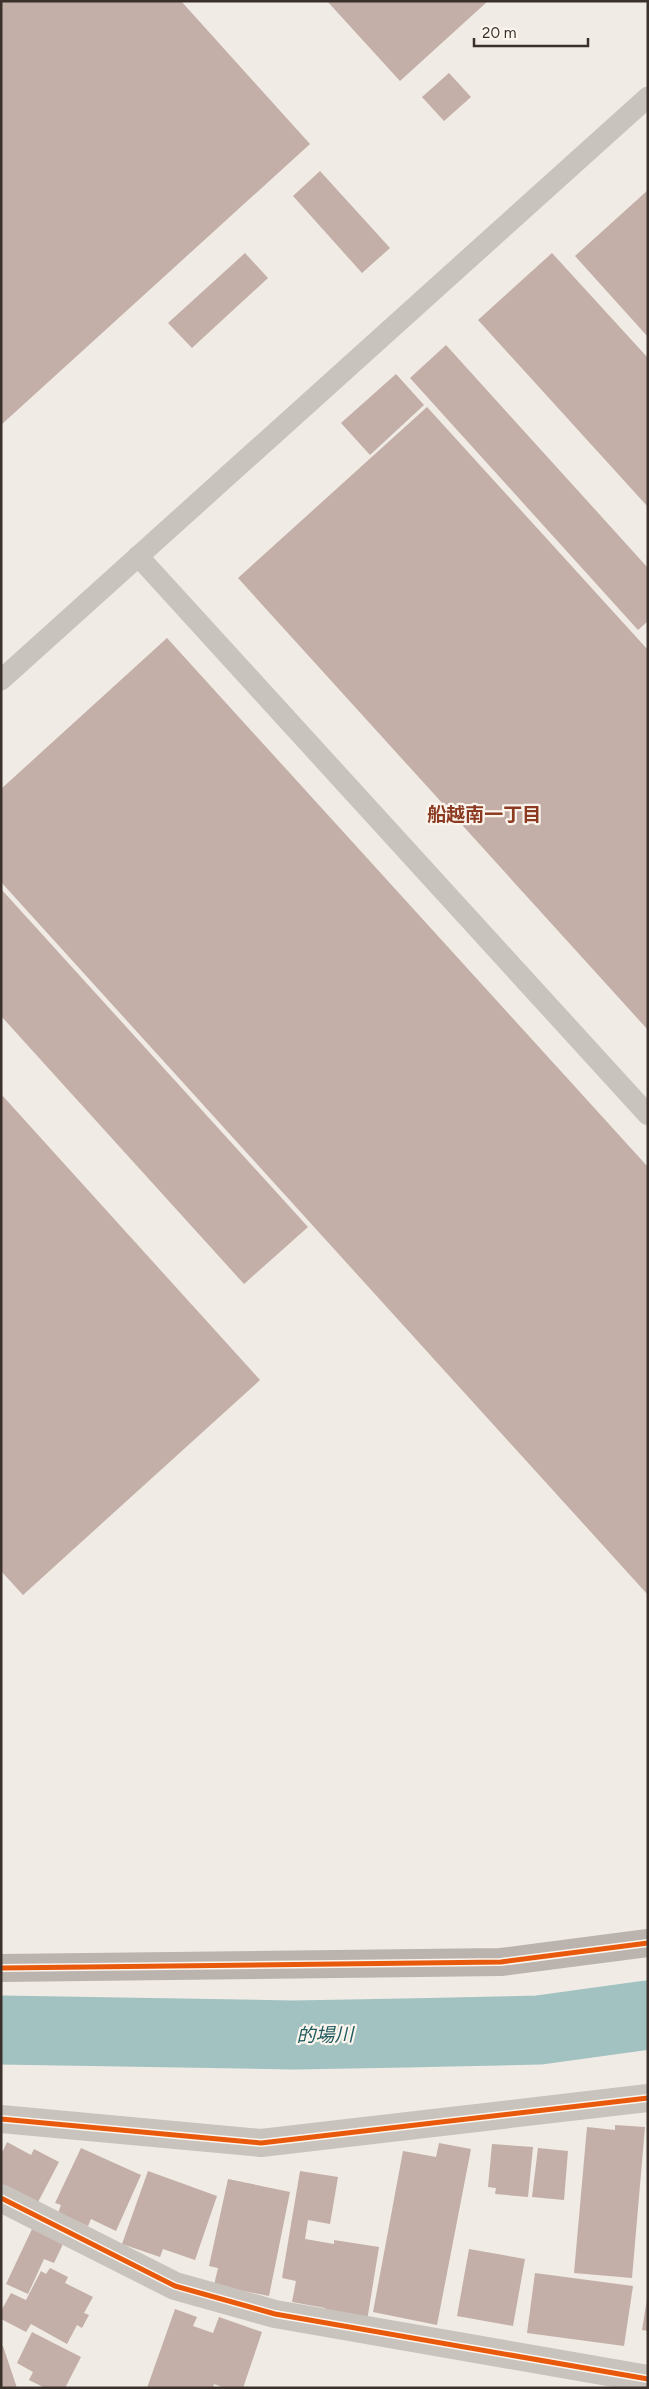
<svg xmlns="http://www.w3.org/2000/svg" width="649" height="2389" font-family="Figtree,'Noto Sans JP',sans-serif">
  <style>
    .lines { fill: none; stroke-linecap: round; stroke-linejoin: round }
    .river { stroke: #a1c2c1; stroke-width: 69 }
    .building { fill: #c3afa7 }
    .lane { stroke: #c9c3be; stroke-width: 21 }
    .street { stroke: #c9c3be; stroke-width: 28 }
    .secondary { stroke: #bab3ae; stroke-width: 28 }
    .cycleway-casing { stroke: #fbf5ee; stroke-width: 8 }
    .cycleway { stroke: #e8590c; stroke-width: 5 }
    .labels { text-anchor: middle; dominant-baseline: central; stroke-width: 4.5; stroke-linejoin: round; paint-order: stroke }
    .neighbourhood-label { font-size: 19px; font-weight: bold; fill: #8c3b22; stroke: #fbf5ee }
    .water-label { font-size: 19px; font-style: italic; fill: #1f5a5e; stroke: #fbf5ee }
  </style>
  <rect width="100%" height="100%" fill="#f0ebe5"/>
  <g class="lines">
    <path class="river" d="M 1,2030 L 293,2035 L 405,2033 L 539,2030 L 648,2015"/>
  </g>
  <g class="building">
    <path d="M 1,1 L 181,1 L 310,144 L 1,425 Z"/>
    <path d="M 327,1 L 488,1 L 400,81 Z"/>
    <path d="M 449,73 L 471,97 L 444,121 L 422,97 Z"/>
    <path d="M 320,171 L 390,248 L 362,273 L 293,196 Z"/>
    <path d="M 648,190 L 648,337 L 575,256 Z"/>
    <path d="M 245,253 L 268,278 L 192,348 L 168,323 Z"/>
    <path d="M 552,253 L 648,358 L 648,507 L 478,320 Z"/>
    <path d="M 446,345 L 648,568 L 648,621 L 638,630 L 410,378 Z"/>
    <path d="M 396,374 L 424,405 L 370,455 L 341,423 Z"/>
    <path d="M 427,407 L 648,650 L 648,1030 L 238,578 Z"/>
    <path d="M 167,638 L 648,1167 L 648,1595 L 1,882 L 1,789 Z"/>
    <path d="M 1,889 L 308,1227 L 244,1284 L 1,1016 Z"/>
    <path d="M 1,1094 L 260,1380 L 23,1595 L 1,1571 Z"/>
    <path d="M 615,2125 L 645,2127 L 632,2278 L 574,2273 L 587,2127 L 615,2130 Z"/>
    <path d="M 7,2142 L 31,2155 L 34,2149 L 59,2162 L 37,2204 L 1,2185 L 1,2150 L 3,2151 Z"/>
    <path d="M 439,2143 L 471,2149 L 437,2325 L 373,2312 L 403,2151 L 436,2157 Z"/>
    <path d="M 492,2144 L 533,2147 L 528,2197 L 495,2194 L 496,2188 L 488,2187 Z"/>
    <path d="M 81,2148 L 141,2175 L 116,2231 L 91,2219 L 88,2226 L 58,2213 L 61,2205 L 55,2203 Z"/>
    <path d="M 538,2148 L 568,2151 L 564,2200 L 532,2197 Z"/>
    <path d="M 148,2171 L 217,2196 L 195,2260 L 163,2249 L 160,2257 L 122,2244 Z"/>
    <path d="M 300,2171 L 338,2177 L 330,2224 L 308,2220 L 305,2239 L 334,2244 L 334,2240 L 379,2247 L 367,2321 L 324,2314 L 325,2308 L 292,2302 L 296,2281 L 282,2278 Z"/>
    <path d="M 228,2179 L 290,2192 L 269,2296 L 214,2285 L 218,2268 L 209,2266 Z"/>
    <path d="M 32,2229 L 63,2244 L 54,2263 L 44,2259 L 28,2294 L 6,2284 Z"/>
    <path d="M 469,2249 L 525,2259 L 513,2326 L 457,2316 Z"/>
    <path d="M 50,2268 L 68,2277 L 65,2283 L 93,2297 L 84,2313 L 89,2315 L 82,2328 L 77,2325 L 67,2344 L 31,2324 L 26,2332 L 1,2319 L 1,2311 L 11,2293 L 26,2300 L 41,2271 L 46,2274 Z"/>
    <path d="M 535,2273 L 633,2286 L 624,2346 L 527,2333 Z"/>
    <path d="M 647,2299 L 648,2299 L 648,2331 L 642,2330 Z"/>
    <path d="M 175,2309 L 197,2317 L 193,2326 L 213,2333 L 219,2317 L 262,2332 L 243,2388 L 225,2388 L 214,2384 L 213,2388 L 147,2388 Z"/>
    <path d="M 32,2332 L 81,2357 L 65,2388 L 45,2388 L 29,2380 L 33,2372 L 17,2363 Z"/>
    <path d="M 1,2346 L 3,2346 L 17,2388 L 1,2388 Z"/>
  </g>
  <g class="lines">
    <g class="lane">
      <path d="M 138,556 L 648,1115"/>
      <path d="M 1,680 L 648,97"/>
    </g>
    <g class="street">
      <path d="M 1,2119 L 261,2143 L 648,2098"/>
      <path d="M 1,2198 L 175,2286 L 275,2314 L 648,2379"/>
    </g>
    <path class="secondary" d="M 1,1968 L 501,1962 L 648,1943"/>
    <defs>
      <g id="cycleway">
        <path d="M 1,1968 L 501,1962 L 648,1943"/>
        <path d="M 1,2119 L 261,2143 L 648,2098"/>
        <path d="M 1,2198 L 175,2286 L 275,2314 L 648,2379"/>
      </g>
    </defs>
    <use href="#cycleway" class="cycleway-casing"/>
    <use href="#cycleway" class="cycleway"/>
  </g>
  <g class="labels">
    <g class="neighbourhood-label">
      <text x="484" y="814">船越南一丁目</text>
    </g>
    <g class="water-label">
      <text transform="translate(325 2035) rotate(-1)">的場川</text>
    </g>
  </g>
  <rect width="649" height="2389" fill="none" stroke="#3b302b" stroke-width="5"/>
  <path d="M474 38v8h114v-8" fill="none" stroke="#3b302b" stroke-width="2.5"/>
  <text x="482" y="38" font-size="15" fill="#3b302b" stroke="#fbf5ee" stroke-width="4" paint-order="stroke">20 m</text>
</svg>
